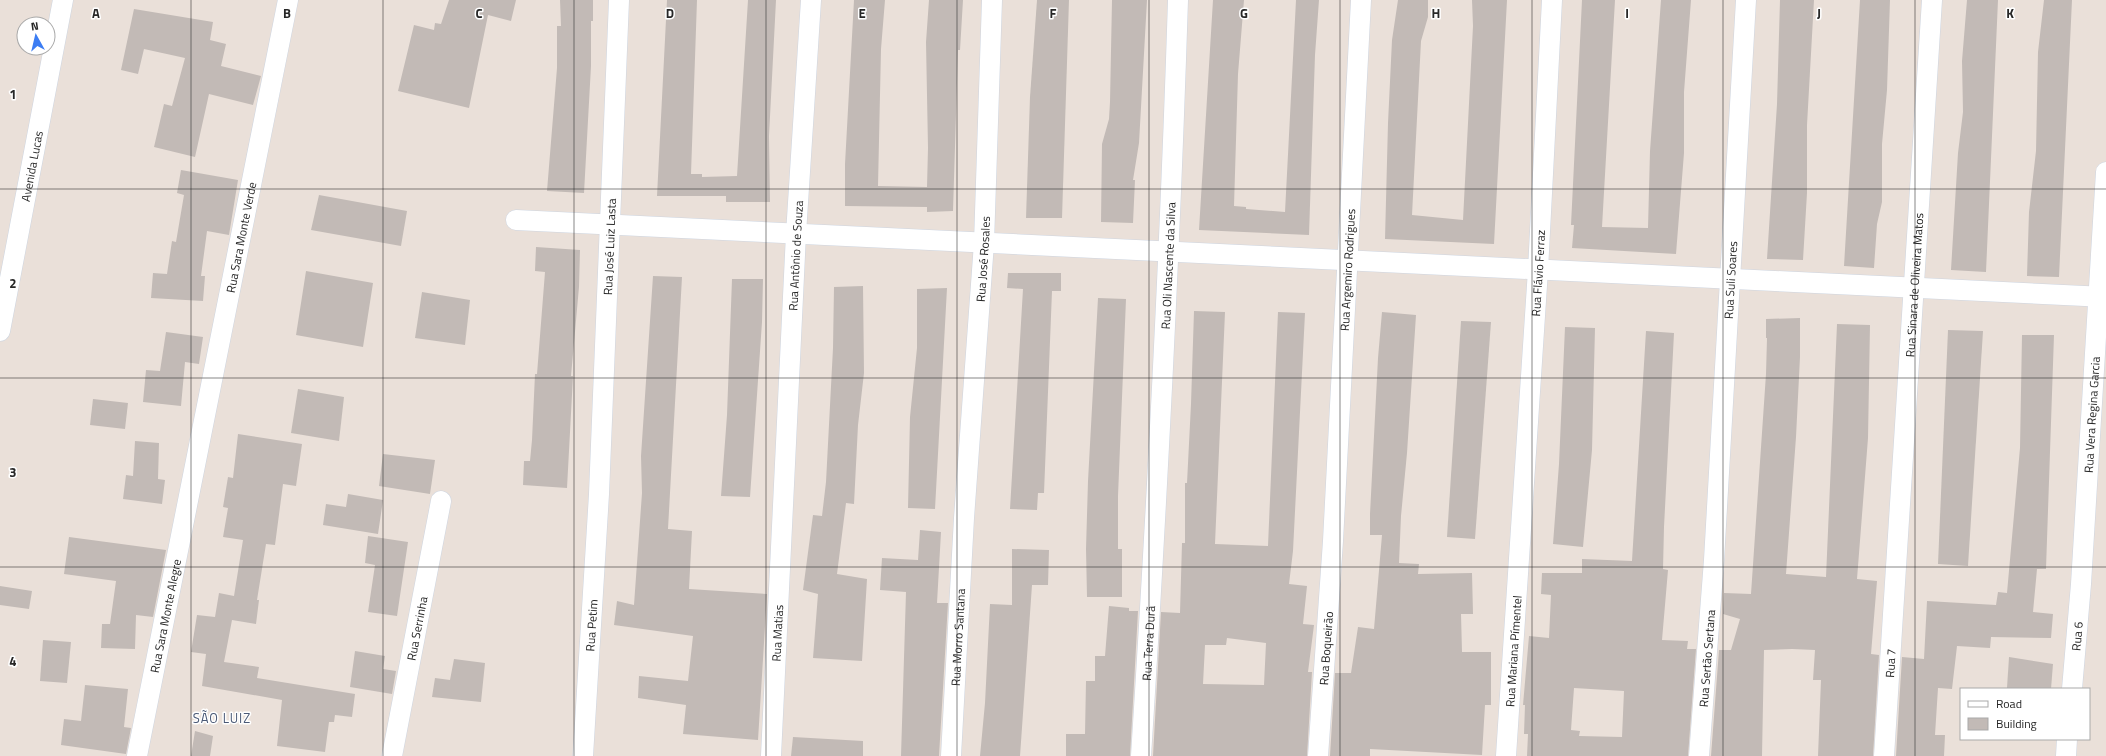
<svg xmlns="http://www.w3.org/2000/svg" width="2106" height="756" font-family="'Titillium Web',sans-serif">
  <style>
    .building { fill: #c2bab6; fill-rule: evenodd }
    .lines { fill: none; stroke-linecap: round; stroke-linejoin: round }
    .street-casing { stroke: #ced5e0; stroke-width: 21 }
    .street { stroke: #fff; stroke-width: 20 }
    .grid { fill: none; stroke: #272727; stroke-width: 1; stroke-opacity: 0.55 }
    .labels { text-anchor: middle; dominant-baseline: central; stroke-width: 3; stroke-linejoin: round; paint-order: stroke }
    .street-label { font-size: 12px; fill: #272727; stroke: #fff }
    .neighbourhood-label { font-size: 13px; letter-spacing: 1px; fill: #4a5976; stroke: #fff }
    .grid-label { font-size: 13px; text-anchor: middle; font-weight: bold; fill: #272727; stroke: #fff; stroke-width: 3; stroke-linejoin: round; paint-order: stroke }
  </style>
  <rect width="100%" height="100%" fill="#eae0d9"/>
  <g class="building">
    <path d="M 449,0 L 516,0 L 511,21 L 488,15 L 469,108 L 398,91 L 414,25 L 434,30 L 435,23 L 441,24 Z"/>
    <path d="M 560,0 L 593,0 L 593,21 L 591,21 L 591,66 L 584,193 L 547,191 L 557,68 L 557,26 L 561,26 Z"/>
    <path d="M 667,0 L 697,0 L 691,174 L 702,174 L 702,177 L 737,176 L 748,0 L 776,0 L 769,136 L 770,202 L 726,202 L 726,196 L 657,196 Z"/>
    <path d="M 854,0 L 885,0 L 881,49 L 878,186 L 927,187 L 928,148 L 926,42 L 929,0 L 963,0 L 960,50 L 958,50 L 953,211 L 927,212 L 927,207 L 845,206 L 845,164 Z"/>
    <path d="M 1037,0 L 1069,0 L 1062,218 L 1026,218 L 1030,97 Z"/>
    <path d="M 1112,0 L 1147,0 L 1139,143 L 1133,180 L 1135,180 L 1133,223 L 1101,222 L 1102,144 L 1109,119 L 1110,102 Z"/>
    <path d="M 1213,0 L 1244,0 L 1238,74 L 1234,206 L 1246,207 L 1246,209 L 1285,212 L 1296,0 L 1319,0 L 1315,55 L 1309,235 L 1199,230 Z"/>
    <path d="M 1398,0 L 1428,0 L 1428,17 L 1421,41 L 1412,215 L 1463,220 L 1473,26 L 1472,0 L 1507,0 L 1494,244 L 1385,239 L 1388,123 L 1392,40 Z"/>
    <path d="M 1582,0 L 1615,0 L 1602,227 L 1648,228 L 1650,151 L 1661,0 L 1691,0 L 1684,92 L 1684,153 L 1676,254 L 1572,248 L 1574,225 L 1571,225 Z"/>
    <path d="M 1780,0 L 1814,0 L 1807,125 L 1807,193 L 1803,260 L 1767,259 L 1777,104 Z"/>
    <path d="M 1860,0 L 1890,0 L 1887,90 L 1882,144 L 1882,202 L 1877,224 L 1874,268 L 1844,266 Z"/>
    <path d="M 1967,0 L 1998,0 L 1986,272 L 1951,270 L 1958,153 L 1963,112 L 1962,61 Z"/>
    <path d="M 2044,0 L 2072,0 L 2059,277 L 2027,276 L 2029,212 L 2036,151 L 2038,52 Z"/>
    <path d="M 134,9 L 213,22 L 210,40 L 226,44 L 221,66 L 261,76 L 253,105 L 209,94 L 195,157 L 154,147 L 164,104 L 172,106 L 185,58 L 144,49 L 138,74 L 121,70 Z"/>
    <path d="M 181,170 L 238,180 L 229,235 L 207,231 L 201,276 L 205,276 L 203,301 L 151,298 L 153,273 L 167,274 L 172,241 L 176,242 L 184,195 L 177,193 Z"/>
    <path d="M 319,195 L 407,211 L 401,246 L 311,230 Z"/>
    <path d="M 536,247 L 580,250 L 579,287 L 571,376 L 573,376 L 567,488 L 523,485 L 524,461 L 530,461 L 532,440 L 535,374 L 537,374 L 545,272 L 535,271 Z"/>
    <path d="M 306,271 L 373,283 L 363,347 L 296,335 Z"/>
    <path d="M 1008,273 L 1061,273 L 1061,291 L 1052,291 L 1044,493 L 1038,493 L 1037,510 L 1010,509 L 1023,289 L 1007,288 Z"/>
    <path d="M 653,276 L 682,277 L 668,529 L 692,531 L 689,589 L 767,594 L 758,740 L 683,734 L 686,705 L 638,698 L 639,676 L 688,681 L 693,636 L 614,625 L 617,601 L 634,605 L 642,493 L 641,456 Z"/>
    <path d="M 732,279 L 763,279 L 762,322 L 750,497 L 721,496 L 727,415 Z"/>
    <path d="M 863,286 L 864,373 L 858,425 L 854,504 L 846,503 L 837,574 L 867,579 L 862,661 L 813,658 L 818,594 L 803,590 L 813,515 L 822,516 L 826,482 L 833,348 L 834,287 Z"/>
    <path d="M 947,288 L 935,509 L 908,508 L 910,417 L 917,348 L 917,289 Z"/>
    <path d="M 422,292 L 470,300 L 465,345 L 415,338 Z"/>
    <path d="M 1098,298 L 1126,299 L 1118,496 L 1118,549 L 1122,549 L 1122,597 L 1087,597 L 1086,549 L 1088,481 Z"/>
    <path d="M 1194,311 L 1225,312 L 1215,544 L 1268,546 L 1278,312 L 1305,313 L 1293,551 L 1289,584 L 1307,586 L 1303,624 L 1314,625 L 1308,672 L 1312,672 L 1307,756 L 1153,756 L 1161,612 L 1180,613 L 1182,543 L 1185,543 L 1185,483 L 1187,483 L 1191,404 ZM 1227,638 L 1266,643 L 1264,685 L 1203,684 L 1205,645 L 1226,645 Z"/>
    <path d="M 1382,312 L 1416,315 L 1407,453 L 1401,516 L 1399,563 L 1419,564 L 1418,574 L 1472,573 L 1473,614 L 1461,614 L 1462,652 L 1491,652 L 1491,705 L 1485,705 L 1482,755 L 1370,749 L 1370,756 L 1330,756 L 1335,673 L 1351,673 L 1358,627 L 1374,629 L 1382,535 L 1370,535 L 1370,514 L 1378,358 Z"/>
    <path d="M 1800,318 L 1800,357 L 1796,437 L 1786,574 L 1826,577 L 1837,324 L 1870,325 L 1868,438 L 1857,579 L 1877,581 L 1871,654 L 1879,655 L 1873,756 L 1818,756 L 1821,680 L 1813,680 L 1815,650 L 1792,649 L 1764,650 L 1762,756 L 1711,756 L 1719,650 L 1731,650 L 1740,619 L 1723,614 L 1724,593 L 1751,594 L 1766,374 L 1767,338 L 1766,338 L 1766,319 Z"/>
    <path d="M 1461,321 L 1491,322 L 1475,539 L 1447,537 Z"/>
    <path d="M 1565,327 L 1595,328 L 1592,450 L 1583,547 L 1553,544 L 1559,464 Z"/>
    <path d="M 1948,330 L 1983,331 L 1968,566 L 1938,564 Z"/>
    <path d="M 1646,331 L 1674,333 L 1664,527 L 1663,569 L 1668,570 L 1662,640 L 1688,641 L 1687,649 L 1696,649 L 1688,756 L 1527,756 L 1528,734 L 1524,734 L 1525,705 L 1523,705 L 1529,636 L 1549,638 L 1551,595 L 1541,594 L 1542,573 L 1582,573 L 1582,559 L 1632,561 ZM 1574,688 L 1624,691 L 1622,737 L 1579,736 L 1580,731 L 1571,730 Z"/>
    <path d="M 166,332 L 203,337 L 199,364 L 185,362 L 181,406 L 143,402 L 146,370 L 160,371 Z"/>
    <path d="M 2022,335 L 2054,335 L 2046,569 L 2037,569 L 2033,612 L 2053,614 L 2051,638 L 1991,637 L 1990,648 L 1957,646 L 1952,689 L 1938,688 L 1935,735 L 1945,735 L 1944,756 L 1896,756 L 1902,657 L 1924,659 L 1927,601 L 1996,605 L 1998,592 L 2007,593 L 2020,448 Z"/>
    <path d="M 298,389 L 344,397 L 339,441 L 291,433 Z"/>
    <path d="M 93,399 L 128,403 L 125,429 L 90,425 Z"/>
    <path d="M 238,434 L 302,444 L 296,486 L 283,484 L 275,545 L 266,544 L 257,600 L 259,600 L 256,624 L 232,620 L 224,662 L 259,667 L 257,678 L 355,694 L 352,717 L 335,715 L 334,722 L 329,722 L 325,752 L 277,746 L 282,700 L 202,686 L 206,654 L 191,652 L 197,615 L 215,617 L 219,593 L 234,596 L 243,540 L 223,537 L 228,508 L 223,507 L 228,477 L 233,478 Z"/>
    <path d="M 135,441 L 159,443 L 158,479 L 165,480 L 162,504 L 123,499 L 126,475 L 133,476 Z"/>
    <path d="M 383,454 L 435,460 L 430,494 L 379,486 Z"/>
    <path d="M 348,494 L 383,500 L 378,534 L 323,525 L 326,504 L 346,507 Z"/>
    <path d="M 920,530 L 941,532 L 937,603 L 948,603 L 939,756 L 901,756 L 906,592 L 880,590 L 882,558 L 918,560 Z"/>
    <path d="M 368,536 L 408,542 L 397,616 L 368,612 L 375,565 L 365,563 Z"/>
    <path d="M 69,537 L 166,550 L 153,617 L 136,615 L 135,649 L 101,648 L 102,624 L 110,624 L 116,581 L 64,574 Z"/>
    <path d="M 1012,549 L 1049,550 L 1048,585 L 1032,585 L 1020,756 L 980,756 L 985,703 L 990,604 L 1012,605 Z"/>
    <path d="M 0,586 L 32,591 L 29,609 L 0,605 Z"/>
    <path d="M 1109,606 L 1129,608 L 1129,611 L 1138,611 L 1130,756 L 1066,756 L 1066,734 L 1085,734 L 1086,681 L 1095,681 L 1095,656 L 1105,656 Z"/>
    <path d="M 43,640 L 71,642 L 67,683 L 40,681 Z"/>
    <path d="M 355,651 L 385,656 L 383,669 L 396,671 L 392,694 L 350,687 Z"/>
    <path d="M 2009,657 L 2053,664 L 2051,689 L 2007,688 Z"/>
    <path d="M 454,659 L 485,663 L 481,702 L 432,697 L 435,678 L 450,680 Z"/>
    <path d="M 85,685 L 128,689 L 124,727 L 131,728 L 126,754 L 61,745 L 64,719 L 81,721 Z"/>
    <path d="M 195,731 L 213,736 L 210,756 L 191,756 Z"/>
    <path d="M 793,737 L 863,741 L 863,756 L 791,756 Z"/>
  </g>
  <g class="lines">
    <defs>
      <g id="street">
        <path d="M 516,220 L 2106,297"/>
        <path id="s1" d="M 0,331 L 63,0"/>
        <path id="s2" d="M 2072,689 L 2081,584 L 2106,172"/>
        <path id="s3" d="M 137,756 L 288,0"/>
        <path id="s4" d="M 392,756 L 441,501"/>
        <path id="s5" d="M 583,756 L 599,494 L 619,0"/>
        <path id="s6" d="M 771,756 L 796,234 L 811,0"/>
        <path id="s7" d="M 951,756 L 964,518 L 984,243 L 992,0"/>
        <path id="s8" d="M 1141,756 C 1157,504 1170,252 1178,0"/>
        <path id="s9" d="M 1318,756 L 1333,541 L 1361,0"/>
        <path id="s10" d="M 1506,756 L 1538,270 L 1552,0"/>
        <path id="s11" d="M 1699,756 L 1714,560 L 1746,0"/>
        <path id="s12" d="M 1884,756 L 1932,0"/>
        <path d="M 2066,756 L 2067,739"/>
      </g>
    </defs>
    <use href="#street" class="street-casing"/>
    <use href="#street" class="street"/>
  </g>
  <path class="grid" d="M 191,0 L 191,756M 383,0 L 383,756M 574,0 L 574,756M 766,0 L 766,756M 957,0 L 957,756M 1149,0 L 1149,756M 1340,0 L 1340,756M 1532,0 L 1532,756M 1723,0 L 1723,756M 1915,0 L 1915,756M 0,189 L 2106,189M 0,378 L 2106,378M 0,567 L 2106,567"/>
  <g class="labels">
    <g class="street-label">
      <text stroke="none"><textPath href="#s1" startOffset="168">Avenida Lucas</textPath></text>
      <text stroke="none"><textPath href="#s3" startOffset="529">Rua Sara Monte Verde</textPath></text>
      <text stroke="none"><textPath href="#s5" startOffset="510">Rua José Luiz Lasta</textPath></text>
      <text stroke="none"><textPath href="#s6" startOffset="501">Rua Antônio de Souza</textPath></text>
      <text stroke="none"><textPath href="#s7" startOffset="498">Rua José Rosales</textPath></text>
      <text stroke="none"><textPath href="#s8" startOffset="491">Rua Oli Nascente da Silva</textPath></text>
      <text stroke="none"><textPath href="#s9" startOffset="487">Rua Argemiro Rodrigues</textPath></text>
      <text stroke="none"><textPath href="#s10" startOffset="484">Rua Flávio Ferraz</textPath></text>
      <text stroke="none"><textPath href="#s11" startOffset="477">Rua Suli Soares</textPath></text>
      <text stroke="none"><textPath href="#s12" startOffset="472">Rua Sinara de Oliveira Matos</textPath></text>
      <text stroke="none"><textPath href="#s2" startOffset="275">Rua Vera Regina Garcia</textPath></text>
      <text stroke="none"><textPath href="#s3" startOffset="143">Rua Sara Monte Alegre</textPath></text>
      <text stroke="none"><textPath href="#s5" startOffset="131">Rua Petim</textPath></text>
      <text stroke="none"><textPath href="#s4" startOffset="130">Rua Serrinha</textPath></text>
      <text stroke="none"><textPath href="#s6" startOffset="123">Rua Matias</textPath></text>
      <text stroke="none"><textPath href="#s7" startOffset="119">Rua Morro Santana</textPath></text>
      <text stroke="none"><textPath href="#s2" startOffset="53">Rua 6</textPath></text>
      <text stroke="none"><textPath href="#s8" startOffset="113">Rua Terra Durã</textPath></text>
      <text stroke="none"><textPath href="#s9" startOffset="108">Rua Boqueirão</textPath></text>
      <text stroke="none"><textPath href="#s10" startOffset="105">Rua Mariana Pímentel</textPath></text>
      <text stroke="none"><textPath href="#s11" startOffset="98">Rua Sertão Sertana</textPath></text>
      <text stroke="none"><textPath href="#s12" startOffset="93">Rua 7</textPath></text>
    </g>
    <g class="neighbourhood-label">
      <text x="222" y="718">SÃO LUIZ</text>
    </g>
  </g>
  <g class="grid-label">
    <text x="96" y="18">A</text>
    <text x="287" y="18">B</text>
    <text x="479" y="18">C</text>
    <text x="670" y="18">D</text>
    <text x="862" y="18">E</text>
    <text x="1053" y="18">F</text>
    <text x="1244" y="18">G</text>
    <text x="1436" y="18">H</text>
    <text x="1627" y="18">I</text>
    <text x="1819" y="18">J</text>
    <text x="2010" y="18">K</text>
    <text x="13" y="99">1</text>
    <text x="13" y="288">2</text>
    <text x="13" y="477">3</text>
    <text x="13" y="666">4</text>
  </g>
  <rect x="1960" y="688" width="130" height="52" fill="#ffffff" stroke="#a9a9a9"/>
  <rect x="1968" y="701" width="20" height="6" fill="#ffffff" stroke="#a9a9a9"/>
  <text x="1996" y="708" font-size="12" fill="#272727">Road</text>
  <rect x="1968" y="718" width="20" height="12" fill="#c2bab6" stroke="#a9a9a9"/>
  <text x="1996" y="728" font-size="12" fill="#272727">Building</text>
  <g transform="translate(36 36) rotate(352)"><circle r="19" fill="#ffffff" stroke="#a9a9a9"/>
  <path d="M0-3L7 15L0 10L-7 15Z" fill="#3c7df3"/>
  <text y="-6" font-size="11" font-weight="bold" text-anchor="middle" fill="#272727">N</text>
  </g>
</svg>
